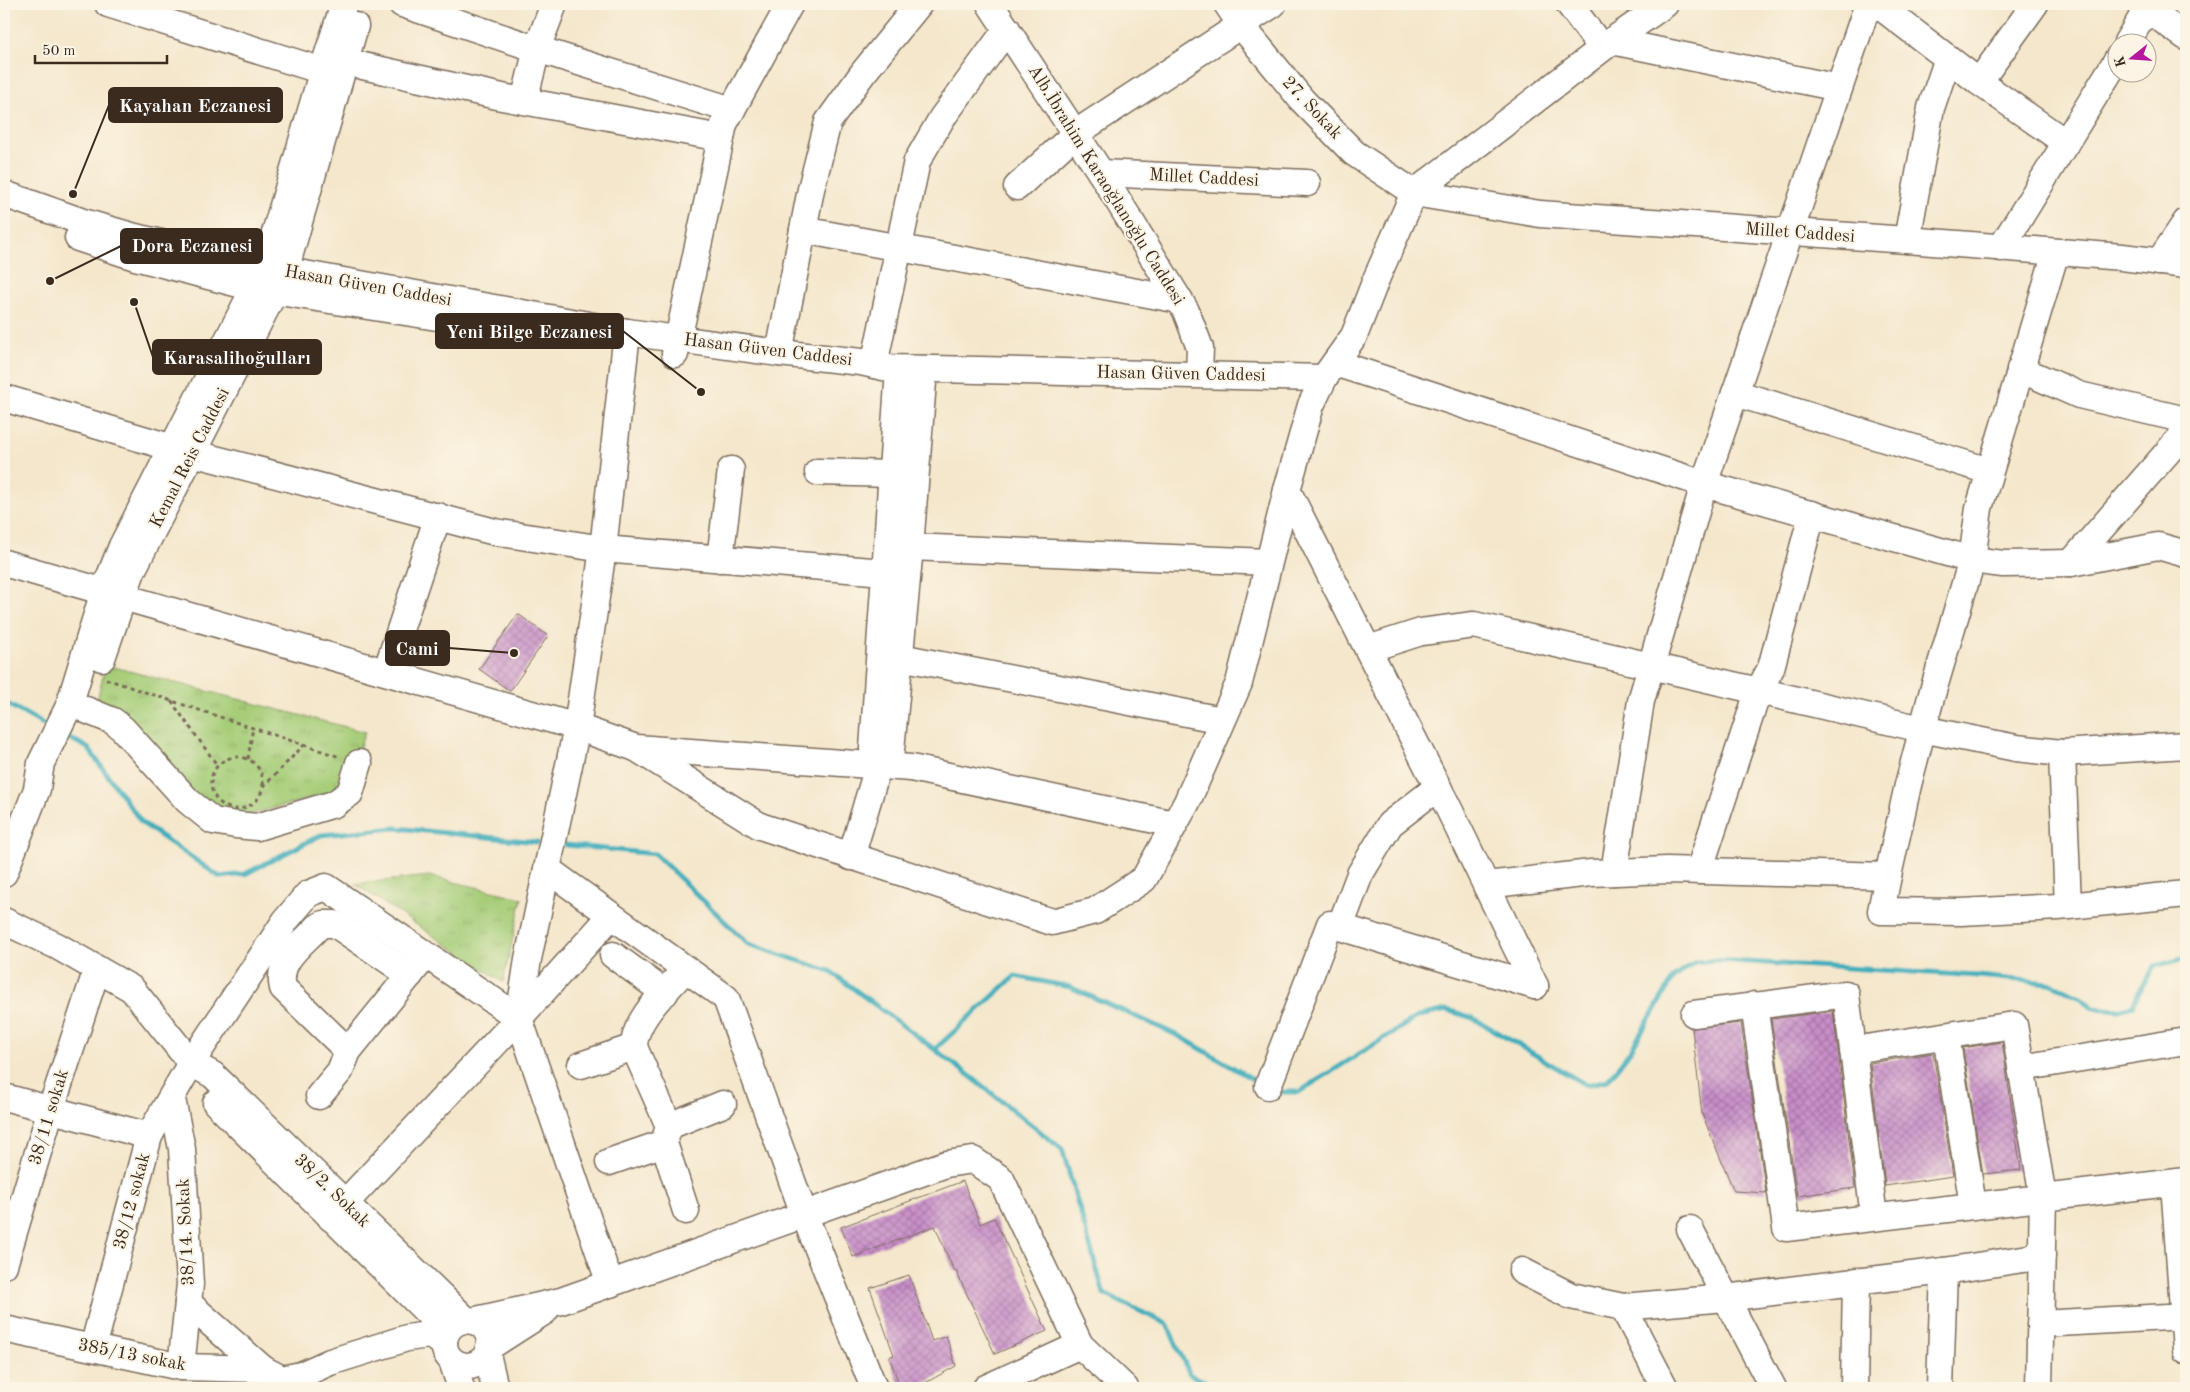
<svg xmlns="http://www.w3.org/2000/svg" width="2190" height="1392" font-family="'Old Standard TT',serif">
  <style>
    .park { fill: url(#park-tufts); stroke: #707c4b }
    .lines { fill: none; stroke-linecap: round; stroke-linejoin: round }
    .stream { stroke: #3faebc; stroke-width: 5 }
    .building { fill: url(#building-cross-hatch) }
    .minor-casing { stroke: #7c6c5b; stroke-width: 29 }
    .path { stroke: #7c6c5b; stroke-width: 3; stroke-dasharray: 4 4; stroke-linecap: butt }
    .minor { stroke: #fff; stroke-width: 26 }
    .labels { text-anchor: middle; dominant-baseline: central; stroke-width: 4; stroke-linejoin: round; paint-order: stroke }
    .street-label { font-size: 18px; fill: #3b2a1e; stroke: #fcf5e5 }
    .leader { fill: none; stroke: #3b2a1e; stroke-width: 2 }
    .callout-dot { fill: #3b2a1e; stroke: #fcf5e5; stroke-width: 2 }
    .callout { fill: #3b2a1e; stroke: #3b2a1e; stroke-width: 2 }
    .callout-label { font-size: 19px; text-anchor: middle; font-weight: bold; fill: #fff }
  </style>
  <defs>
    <pattern id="park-tufts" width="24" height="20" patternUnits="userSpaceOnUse" patternTransform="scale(1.25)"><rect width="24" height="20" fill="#a6cd78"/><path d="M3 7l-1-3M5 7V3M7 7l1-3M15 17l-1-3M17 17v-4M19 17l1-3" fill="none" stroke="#90b067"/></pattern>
    <pattern id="building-cross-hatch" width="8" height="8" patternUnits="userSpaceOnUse" patternTransform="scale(1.25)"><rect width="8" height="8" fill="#c88ec9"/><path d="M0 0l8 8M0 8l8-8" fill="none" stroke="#a474a3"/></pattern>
  </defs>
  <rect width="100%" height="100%" fill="#fcf5e5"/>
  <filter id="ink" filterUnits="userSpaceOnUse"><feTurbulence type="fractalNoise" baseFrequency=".02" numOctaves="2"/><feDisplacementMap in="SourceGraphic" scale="10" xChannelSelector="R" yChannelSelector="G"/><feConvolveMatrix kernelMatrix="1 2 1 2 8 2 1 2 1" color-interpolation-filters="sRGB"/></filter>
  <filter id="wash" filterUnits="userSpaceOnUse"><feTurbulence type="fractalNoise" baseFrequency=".0096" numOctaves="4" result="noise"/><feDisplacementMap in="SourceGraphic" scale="20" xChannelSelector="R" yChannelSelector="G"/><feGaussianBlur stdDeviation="1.12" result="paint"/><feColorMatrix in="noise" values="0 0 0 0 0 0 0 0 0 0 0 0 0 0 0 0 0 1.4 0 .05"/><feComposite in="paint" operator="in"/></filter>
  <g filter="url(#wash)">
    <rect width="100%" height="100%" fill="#f4e7cc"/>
    <g class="park">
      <path d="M 106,665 L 365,732 L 345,789 L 245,816 L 208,811 L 131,722 L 97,700 Z"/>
      <path d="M 429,876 L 522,898 L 503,982 L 355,884 Z"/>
    </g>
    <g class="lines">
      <g class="stream">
        <path d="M 4,702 L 50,728"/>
        <path d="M 62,734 L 88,748 L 142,823 L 220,877 L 245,874 L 321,835 L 396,828 L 537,842"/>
        <path d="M 566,845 L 655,854 L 748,944 L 830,971 L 970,1076 L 1062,1149 L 1104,1294 L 1167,1324 L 1190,1375 L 1221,1388"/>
        <path d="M 935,1049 L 1015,976 L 1070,987 L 1181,1037 L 1261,1084"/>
        <path d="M 1275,1092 L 1299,1092 L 1419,1016 L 1447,1010 L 1473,1018 L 1586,1085 L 1608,1080 L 1631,1050 L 1674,977 L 1695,962 L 1715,960 L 1979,976 L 2049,983 L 2077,995 L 2094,1008 L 2118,1010 L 2133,1006 L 2139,991 L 2155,966 L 2186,958"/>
      </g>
    </g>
    <g id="blocks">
      <g class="building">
        <path d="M 518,614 L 548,636 L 510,691 L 479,669 Z"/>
        <path d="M 1833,1011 L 1855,1188 L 1797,1196 L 1771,1019 Z"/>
        <path d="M 1741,1023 L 1766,1193 L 1734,1191 L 1702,1114 L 1692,1028 Z"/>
        <path d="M 2002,1042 L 2021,1170 L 1983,1174 L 1963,1048 Z"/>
        <path d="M 1933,1053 L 1953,1176 L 1885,1186 L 1870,1063 Z"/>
        <path d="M 963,1181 L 980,1224 L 994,1218 L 1047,1331 L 995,1354 L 956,1271 L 954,1271 L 935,1226 L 853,1257 L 841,1227 Z"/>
        <path d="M 909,1275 L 932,1341 L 946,1336 L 956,1366 L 925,1383 L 900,1386 L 889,1357 L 894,1355 L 870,1288 Z"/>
      </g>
    </g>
  </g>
  <g filter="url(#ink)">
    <use href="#blocks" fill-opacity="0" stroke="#7c6c5b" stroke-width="1"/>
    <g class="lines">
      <defs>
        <g id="minor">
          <path d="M 108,4 L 323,71"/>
          <path d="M 402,4 L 537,49 L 732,110"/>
          <path d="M 990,4 L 1101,173 L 1186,311 L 1200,348 L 1199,374"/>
          <path d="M 1227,4 L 1241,25 L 1302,100 L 1354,153 L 1414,193 L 1540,214 L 1907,240 L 2122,257 L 2186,265"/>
          <path d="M 1569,4 L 1602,48"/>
          <path d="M 1877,4 L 1979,82 L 2035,4"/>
          <path d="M 2140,4 L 2186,37"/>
          <path d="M 1612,41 L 1839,88"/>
          <path d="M 2127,42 L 2147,9"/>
          <path d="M 345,62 L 502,97 L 721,138"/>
          <path d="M 1979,82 L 2066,143"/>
          <path d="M 524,101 L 537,49 L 554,4"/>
          <path d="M 1101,173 L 1307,183"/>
          <path d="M 1017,187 L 1076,133 L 1273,4"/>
          <path d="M 4,194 L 83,222 L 135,237 L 265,267 L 627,332 L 779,353 L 861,362 L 888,368 L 1324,378"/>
          <path d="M 803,230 L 1180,300"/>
          <path d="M 78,238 L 135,257 L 254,288 L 481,324"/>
          <path d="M 1907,240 L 1931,108 L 1948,58"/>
          <path d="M 2001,248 L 2118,58"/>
          <path d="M 2159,262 L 2186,222"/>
          <path d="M 779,353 L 811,189 L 828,122 L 863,73 L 919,4"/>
          <path d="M 675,354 L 724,124 L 790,4"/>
          <path d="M 1335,363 L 1704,484 L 1868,4"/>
          <path d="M 874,365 L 917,161 L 942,118 L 1007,29"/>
          <path d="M 2020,369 L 2079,395 L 2186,420"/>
          <path d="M 1735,393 L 1989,471"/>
          <path d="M 4,398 L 173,448 L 495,532 L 603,549 L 884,572 L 910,547 L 1268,562"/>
          <path d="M 2186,431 L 2071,563 L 2158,546 L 2186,554"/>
          <path d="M 818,472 L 892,474"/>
          <path d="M 1287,490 L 1448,807 L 1535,986"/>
          <path d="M 720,559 L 731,470"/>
          <path d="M 4,563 L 577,727 L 636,748 L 911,768 L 1174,824"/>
          <path d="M 1368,649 L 1421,632 L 1474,625 L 1922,729 L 2016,748 L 2062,753 L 2186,745"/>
          <path d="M 900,657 L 1222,720"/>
          <path d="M 102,658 L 132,571 L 285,271 L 355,26"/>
          <path d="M 386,672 L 438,516"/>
          <path d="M 86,710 L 113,721 L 123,729 L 188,801 L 213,821 L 236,825 L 257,827 L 334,804 L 350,793 L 359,763"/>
          <path d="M 636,748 L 760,826 L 1052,922 L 1095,911 L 1144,879 L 1187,802 L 1239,683 L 1287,490 L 1311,405 L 1324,378 L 1354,336 L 1377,277 L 1414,193 L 1612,41 L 1665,4"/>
          <path d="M 2062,753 L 2068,906"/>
          <path d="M 880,760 L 873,749 L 899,369"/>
          <path d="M 851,857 L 880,760 L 891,750 L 910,547 L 924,369"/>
          <path d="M 547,869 L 726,998 L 804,1214 L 874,1388"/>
          <path d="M 1699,871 L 1758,692 L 1771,668 L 1812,514"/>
          <path d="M 1614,872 L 1641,701 L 1704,484 L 1972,560 L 2003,564 L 2071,563"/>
          <path d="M 4,873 L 37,789 L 41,763 L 69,706 L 104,591 L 122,546 L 265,267 L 325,63 L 344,4"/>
          <path d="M 1888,876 L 1881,911 L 1961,912 L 2058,907 L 2186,894"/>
          <path d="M 1486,885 L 1591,873 L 1667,870 L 1888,876 L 1908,785 L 1930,701 L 1972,560 L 1979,508 L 2056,252"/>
          <path d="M 4,921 L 57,946 L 132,989 L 191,1063 L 213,1075 L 466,1320"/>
          <path d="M 1340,927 L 1360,874 L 1390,824 L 1438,787"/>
          <path d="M 613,955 L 665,993"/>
          <path d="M 685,969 C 668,990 634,1018 634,1047 L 669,1126 L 664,1143 L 686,1211"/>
          <path d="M 1754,1005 L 1786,1228 L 2186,1181"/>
          <path d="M 1694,1014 L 1846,994 L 1874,1217"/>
          <path d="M 519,1018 L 611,916"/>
          <path d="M 1946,1036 L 1973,1205"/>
          <path d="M 1853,1050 L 2014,1025 L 2043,1197 L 2039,1388"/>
          <path d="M 348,1051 L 283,988 C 276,961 301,945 318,927 L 323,924 L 335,924 L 410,975"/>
          <path d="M 581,1065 L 634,1047"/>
          <path d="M 2021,1068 L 2186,1041"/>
          <path d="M 1268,1086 L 1330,924 L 1535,986"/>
          <path d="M 319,1096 L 340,1071 L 348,1051 L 421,961"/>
          <path d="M 4,1097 L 149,1136"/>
          <path d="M 172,1099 L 182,1149 L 190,1284 L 181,1367"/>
          <path d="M 216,1103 L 428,1313 L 445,1336"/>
          <path d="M 669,1126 L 723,1104"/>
          <path d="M 609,1162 L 664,1143"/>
          <path d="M 2174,1183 L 2186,1350"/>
          <path d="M 331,1218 L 519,1018 L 528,959 L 577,727 L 603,549 L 627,332"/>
          <path d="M 1690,1229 L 1773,1388"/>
          <path d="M 4,1265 L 51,1109 L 97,969"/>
          <path d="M 1522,1271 L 1571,1296 L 1623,1307"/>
          <path d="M 1944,1271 L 2042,1256"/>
          <path d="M 188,1303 L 263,1369 L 282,1379 L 301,1375 L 330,1362 L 407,1338 L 429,1335 L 444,1343"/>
          <circle cx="467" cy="1343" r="23"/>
          <path d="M 472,1321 L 561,1301 L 946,1164 L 973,1160 L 1001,1179 L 1080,1345 L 1125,1388"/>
          <path d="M 2040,1324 L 2186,1316"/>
          <path d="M 4,1329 L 181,1367 L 263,1369"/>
          <path d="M 489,1347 L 545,1311"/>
          <path d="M 93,1348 L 149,1136 L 191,1063 L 286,920 L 308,894 L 326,887 L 519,1018 L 610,1284"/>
          <path d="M 487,1354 L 495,1388"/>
          <path d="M 452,1361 L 461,1388"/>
          <path d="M 986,1388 L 1080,1345"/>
          <path d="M 1665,1388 L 1623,1307 L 1725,1298 L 1944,1271 L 1940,1388"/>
          <path d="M 1854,1388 L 1856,1281"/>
        </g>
      </defs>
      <use href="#minor" class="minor-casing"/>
      <g class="path">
        <path d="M 106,679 L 340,757"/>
        <path d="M 171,701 L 217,765"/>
        <circle cx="237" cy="783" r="26"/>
        <path d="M 248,759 L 253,727"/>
        <path d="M 263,787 L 304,745"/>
      </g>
      <use href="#minor" class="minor"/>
    </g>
  </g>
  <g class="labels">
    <g class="street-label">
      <text transform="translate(1312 108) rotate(47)">27. Sokak</text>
      <text transform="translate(1204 178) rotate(3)">Millet Caddesi</text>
      <text transform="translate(1106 185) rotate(58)">Alb.İbrahim Karaoğlanoğlu Caddesi</text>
      <text transform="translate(1800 233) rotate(4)">Millet Caddesi</text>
      <text transform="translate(368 286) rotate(10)">Hasan Güven Caddesi</text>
      <text transform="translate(768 350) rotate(7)">Hasan Güven Caddesi</text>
      <text transform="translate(1181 374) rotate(1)">Hasan Güven Caddesi</text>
      <text transform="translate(190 458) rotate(-63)">Kemal Reis Caddesi</text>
      <text transform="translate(49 1117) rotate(-73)">38/11 sokak</text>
      <text transform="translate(332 1191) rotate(44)">38/2. Sokak</text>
      <text transform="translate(132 1201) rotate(-75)">38/12 sokak</text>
      <text transform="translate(186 1232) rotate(-93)">38/14. Sokak</text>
      <text transform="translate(132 1355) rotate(11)">385/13 sokak</text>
    </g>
  </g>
  <path class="leader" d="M73 194L109 105M50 281L121 246M701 392L623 331M134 302L153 357M514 653L449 648"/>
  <g class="callout-dot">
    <circle cx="73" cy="194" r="5"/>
    <circle cx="50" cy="281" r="5"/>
    <circle cx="701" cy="392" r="5"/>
    <circle cx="134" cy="302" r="5"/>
    <circle cx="514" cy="653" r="5"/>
  </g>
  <g class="callout">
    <rect x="109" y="88" width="173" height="34" rx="5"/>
    <rect x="121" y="229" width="141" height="34" rx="5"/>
    <rect x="436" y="314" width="187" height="34" rx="5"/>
    <rect x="153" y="340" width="168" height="34" rx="5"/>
    <rect x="386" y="631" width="63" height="34" rx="5"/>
  </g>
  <g class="callout-label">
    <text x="195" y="112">Kayahan Eczanesi</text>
    <text x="192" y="252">Dora Eczanesi</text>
    <text x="529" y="338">Yeni Bilge Eczanesi</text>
    <text x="237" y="364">Karasalihoğulları</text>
    <text x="417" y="655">Cami</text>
  </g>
  <rect width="2190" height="1392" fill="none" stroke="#fcf5e5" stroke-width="20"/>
  <g transform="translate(2132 58) rotate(253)"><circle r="24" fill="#fcf5e5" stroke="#afa495"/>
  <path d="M0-4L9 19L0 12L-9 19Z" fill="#b5179e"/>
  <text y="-8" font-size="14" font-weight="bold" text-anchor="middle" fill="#3b2a1e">K</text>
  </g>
  <path d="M35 55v8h132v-8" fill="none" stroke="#3b2a1e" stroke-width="2.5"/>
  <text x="42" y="55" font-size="15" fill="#3b2a1e" stroke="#fcf5e5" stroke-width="4" paint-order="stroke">50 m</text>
</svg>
